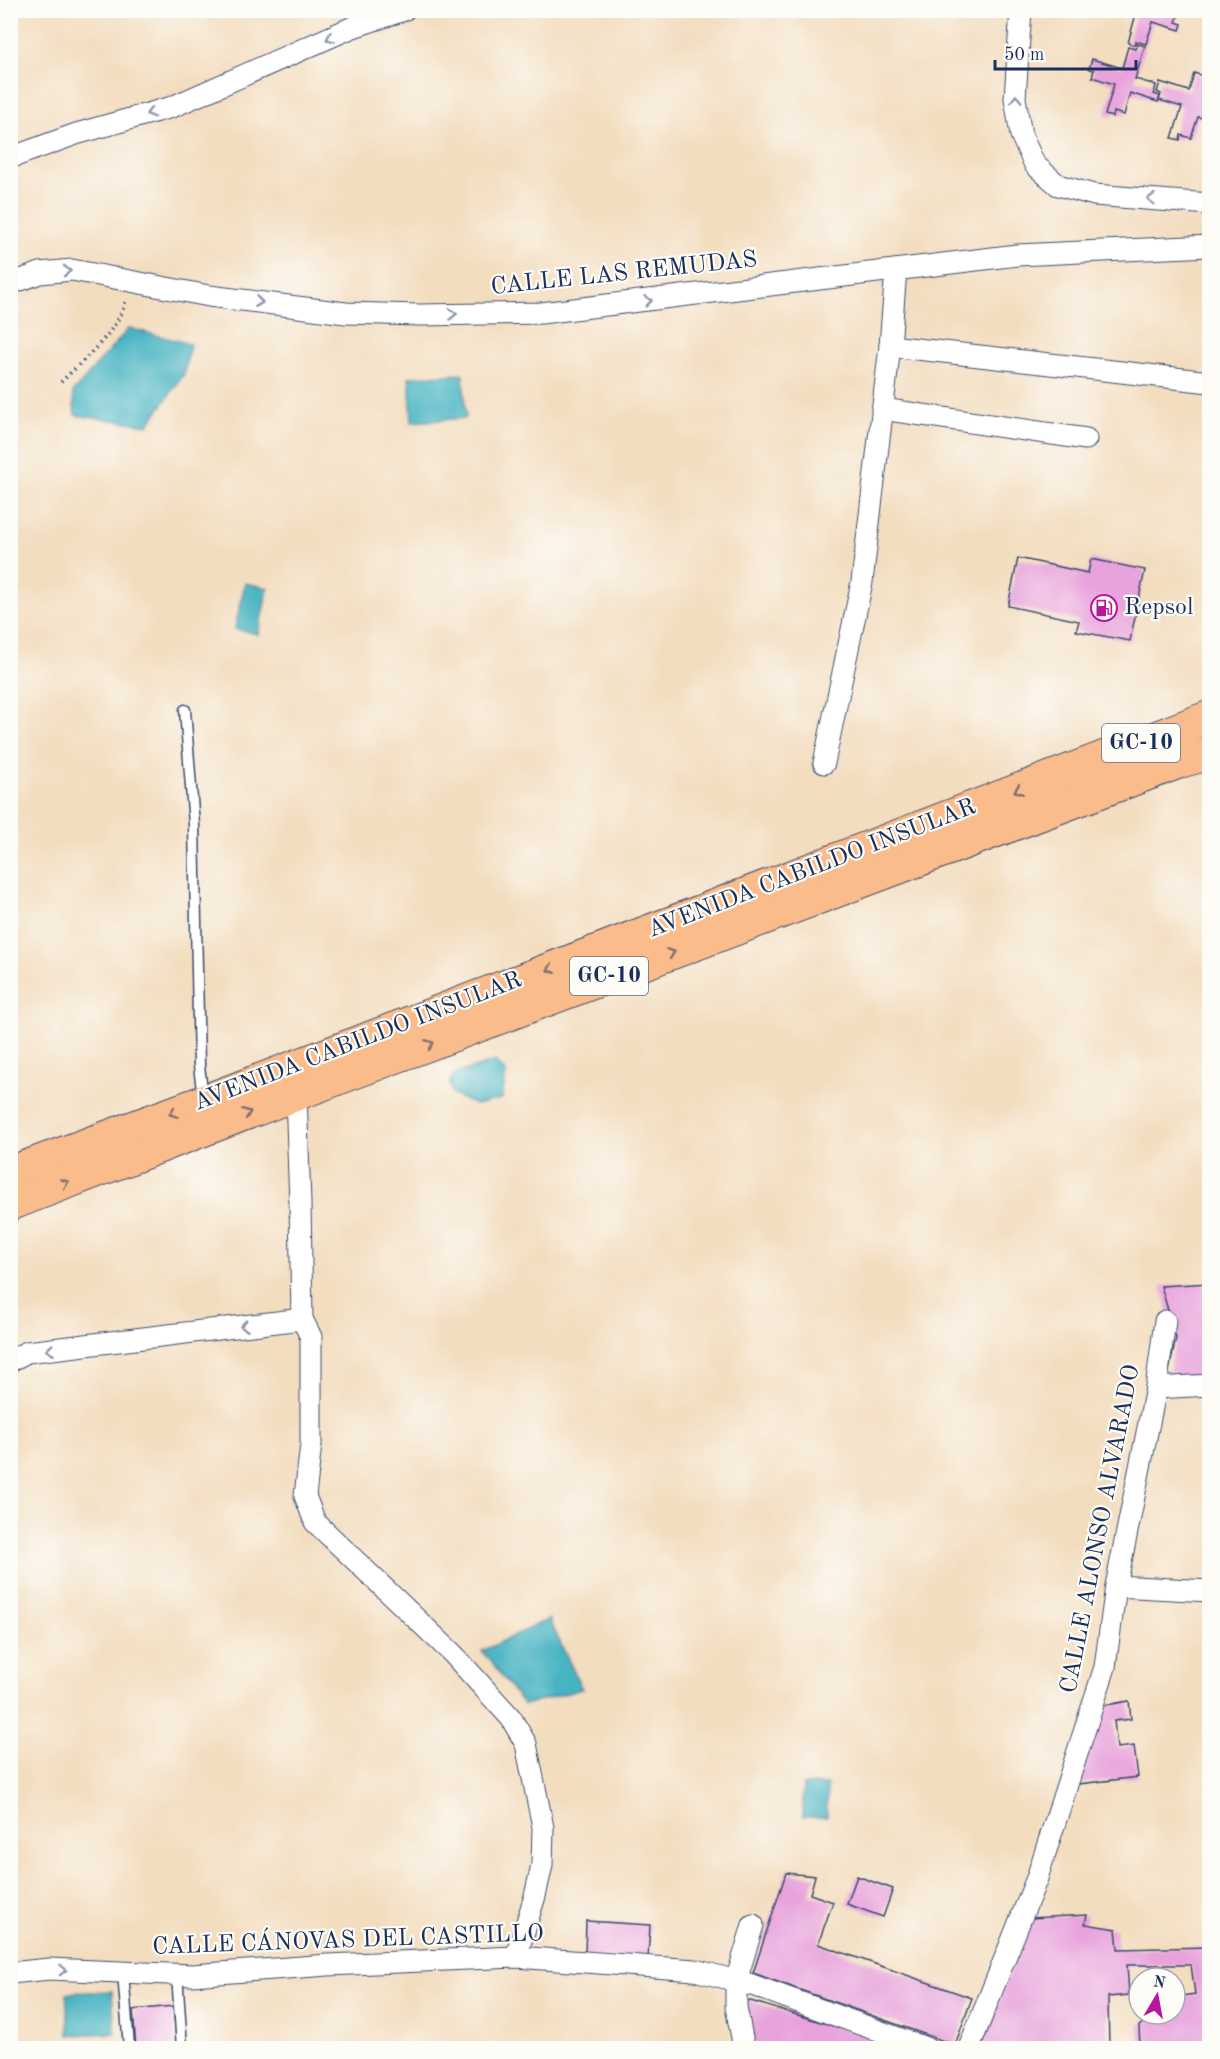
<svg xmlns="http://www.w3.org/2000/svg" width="1220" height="2059" font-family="'Old Standard TT',serif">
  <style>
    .water { fill: #47b4c2; stroke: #317290; stroke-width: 1.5 }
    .building { fill: #e8a3dc }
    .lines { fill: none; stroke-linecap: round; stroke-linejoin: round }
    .service-casing { stroke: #3b496d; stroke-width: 13 }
    .minor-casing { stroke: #3b496d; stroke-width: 23 }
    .primary-casing { stroke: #3b496d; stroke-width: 35 }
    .path { stroke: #3b496d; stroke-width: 4; stroke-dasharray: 1.5 4.5; stroke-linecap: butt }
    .service { stroke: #fff; stroke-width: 10 }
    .minor { stroke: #fff; stroke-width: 21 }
    .primary { stroke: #fabc8b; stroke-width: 33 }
    .oneway { stroke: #8d97ae }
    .oneway2 { stroke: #7f6e72 }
    .labels { text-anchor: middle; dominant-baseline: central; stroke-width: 4.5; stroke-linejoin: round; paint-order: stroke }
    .shield { fill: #fdfcf7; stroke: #5f6c8c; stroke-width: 1.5 }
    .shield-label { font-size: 22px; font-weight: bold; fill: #1b2f5e }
    .street-label { font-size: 24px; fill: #1b2f5e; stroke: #fdfcf7 }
    .poi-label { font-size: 24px; fill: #1b2f5e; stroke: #fdfcf7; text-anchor: start }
  </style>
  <rect width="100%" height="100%" fill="#fdfcf7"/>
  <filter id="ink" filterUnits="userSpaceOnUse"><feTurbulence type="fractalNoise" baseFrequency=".0167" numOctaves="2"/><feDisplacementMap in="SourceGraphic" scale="12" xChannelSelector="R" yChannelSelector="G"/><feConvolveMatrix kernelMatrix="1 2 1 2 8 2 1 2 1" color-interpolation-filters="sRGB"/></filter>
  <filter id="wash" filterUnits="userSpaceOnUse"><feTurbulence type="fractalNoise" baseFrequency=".008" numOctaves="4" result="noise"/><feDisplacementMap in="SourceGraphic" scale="24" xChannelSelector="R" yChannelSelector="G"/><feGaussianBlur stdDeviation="1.35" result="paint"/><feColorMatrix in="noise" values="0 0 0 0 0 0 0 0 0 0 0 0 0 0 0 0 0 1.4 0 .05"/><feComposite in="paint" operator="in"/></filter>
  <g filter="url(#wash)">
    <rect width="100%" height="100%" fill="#f3ddbf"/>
    <g class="water">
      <path d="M 129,328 L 190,344 L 184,374 L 148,425 L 75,415 L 73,392 Z"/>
      <path d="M 463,374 L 466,418 L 412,422 L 409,377 Z"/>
      <path d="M 245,583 L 268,588 L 258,634 L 235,629 Z"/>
      <path d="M 495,1061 L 506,1073 L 502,1099 L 476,1105 L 453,1095 L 449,1083 L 455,1074 Z"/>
      <path d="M 549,1619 L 582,1689 L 524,1705 L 482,1651 Z"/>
      <rect x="803" y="1785" width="24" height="32"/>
      <path d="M 112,1991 L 115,2033 L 69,2035 L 66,1993 Z"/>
    </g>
    <g id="blocks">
      <g class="building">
        <path d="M 1137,10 L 1168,10 L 1179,14 L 1176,22 L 1182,24 L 1180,30 L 1153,22 L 1146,44 L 1136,41 L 1135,45 L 1128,43 Z"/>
        <path d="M 1138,44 L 1145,46 L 1135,79 L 1156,85 L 1154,94 L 1160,96 L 1158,102 L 1130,93 L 1124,115 L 1114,112 L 1113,117 L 1105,115 L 1114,84 L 1092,77 L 1094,70 L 1089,69 L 1092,59 L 1122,68 L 1128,47 L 1136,49 Z"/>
        <path d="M 1204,71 L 1210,72 L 1210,77 L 1202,102 L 1210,104 L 1210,120 L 1198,117 L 1191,138 L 1181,135 L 1180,140 L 1172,138 L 1182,107 L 1159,100 L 1161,94 L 1157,92 L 1160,82 L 1189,91 L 1194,73 L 1203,76 Z"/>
        <path d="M 1018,558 L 1088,573 L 1091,559 L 1145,570 L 1130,641 L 1076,631 L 1079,621 L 1008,606 Z"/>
        <path d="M 1210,1283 L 1210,1379 L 1167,1381 L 1176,1338 L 1161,1286 Z"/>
        <path d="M 1129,1701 L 1131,1719 L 1114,1721 L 1117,1748 L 1134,1746 L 1138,1777 L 1078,1784 L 1101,1706 Z"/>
        <path d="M 786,1873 L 815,1876 L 810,1894 L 833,1902 L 818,1944 L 972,1998 L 955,2045 L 753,1973 Z"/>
        <path d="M 857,1876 L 893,1889 L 883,1917 L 847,1904 Z"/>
        <path d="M 1087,1915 L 1085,1924 L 1116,1929 L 1118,1949 L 1210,1947 L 1210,2048 L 1140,2048 L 1139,2026 L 1148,2019 L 1164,2017 L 1163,2014 L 1175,2014 L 1175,1997 L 1195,1994 L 1191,1965 L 1127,1965 L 1129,1995 L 1108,1997 L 1109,2048 L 981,2048 L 1030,1918 Z"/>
        <path d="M 586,1921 L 650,1925 L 648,1959 L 585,1956 Z"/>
        <path d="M 744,1999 L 890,2043 L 897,2048 L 755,2048 Z"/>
        <path d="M 173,2006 L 177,2048 L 136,2048 L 133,2010 Z"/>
      </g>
    </g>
  </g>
  <g filter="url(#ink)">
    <use href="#blocks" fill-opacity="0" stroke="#3b496d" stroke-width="1.5"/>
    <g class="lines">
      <defs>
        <g id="service">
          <path d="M 185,710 L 194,825 L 199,1066 L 203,1098"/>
          <path d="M 123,1972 L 129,2048"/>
          <path d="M 177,1974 L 182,2048"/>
        </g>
        <g id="minor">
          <path d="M 1021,10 L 1015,98 L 1021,135 L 1035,165 L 1058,185 L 1094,195 L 1210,204"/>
          <path d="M 10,158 L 76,134 L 172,107 L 353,27 L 404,10"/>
          <path d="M 10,284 L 40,273 L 72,270 L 209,296 L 346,313 L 419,315 L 541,313 L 1017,255 L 1210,246"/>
          <path d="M 890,346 L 1210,382"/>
          <path d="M 882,409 L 1086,439"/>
          <path d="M 824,763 L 862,582 L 890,346 L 896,270"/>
          <path d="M 296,1094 L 300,1203 L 302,1319 L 311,1337 L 311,1444 L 305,1496 L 315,1522 L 453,1654 L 511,1718 L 526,1744 L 543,1827 L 542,1865 L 535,1896 L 516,1957"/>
          <path d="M 10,1361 L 27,1352 L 302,1319"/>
          <path d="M 1156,1388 L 1210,1385"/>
          <path d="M 1116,1586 L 1210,1591"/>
          <path d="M 10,1973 L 49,1969 L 192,1975 L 328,1965 L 516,1957 L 695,1970 L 752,1985 L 926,2048"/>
          <path d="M 744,2048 L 736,2007 L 736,1981 L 753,1925"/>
          <path d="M 969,2048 L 1037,1878 L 1105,1667 L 1116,1586 L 1156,1388 L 1165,1321"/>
        </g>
        <g id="primary">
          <path d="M 10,1173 L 203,1102 L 1210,717"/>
          <path d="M 10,1204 L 296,1094 L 1181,761 L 1210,753"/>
        </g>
      </defs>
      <use href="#service" class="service-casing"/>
      <use href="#minor" class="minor-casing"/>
      <use href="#primary" class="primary-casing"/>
      <path class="path" d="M 61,382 C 84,359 119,331 126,299"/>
      <use href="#service" class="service"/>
      <use href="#minor" class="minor"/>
      <use href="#primary" class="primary"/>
    </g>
    <defs><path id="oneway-chevron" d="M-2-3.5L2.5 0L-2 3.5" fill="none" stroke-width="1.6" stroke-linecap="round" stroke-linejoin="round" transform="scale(1.5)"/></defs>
    <g class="oneway">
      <use href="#oneway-chevron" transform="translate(330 38) rotate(156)"/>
      <use href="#oneway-chevron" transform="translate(1016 99) rotate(-93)"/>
      <use href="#oneway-chevron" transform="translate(150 113) rotate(164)"/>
      <use href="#oneway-chevron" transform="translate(1151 199) rotate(-175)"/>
      <use href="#oneway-chevron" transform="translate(67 271) rotate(-1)"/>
      <use href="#oneway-chevron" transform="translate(648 301) rotate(-6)"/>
      <use href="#oneway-chevron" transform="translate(259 302) rotate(7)"/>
      <use href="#oneway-chevron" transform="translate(453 314) rotate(-1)"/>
      <use href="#oneway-chevron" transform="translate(244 1326) rotate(173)"/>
      <use href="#oneway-chevron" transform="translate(50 1350) rotate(173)"/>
      <use href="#oneway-chevron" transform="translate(63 1970) rotate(2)"/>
    </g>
    <g class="oneway2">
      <use href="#oneway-chevron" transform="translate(1018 790) rotate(159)"/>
      <use href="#oneway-chevron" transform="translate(671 953) rotate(-21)"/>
      <use href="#oneway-chevron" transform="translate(551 969) rotate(159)"/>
      <use href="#oneway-chevron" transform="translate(430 1044) rotate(-21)"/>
      <use href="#oneway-chevron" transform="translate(173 1113) rotate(160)"/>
      <use href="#oneway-chevron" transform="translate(247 1113) rotate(-21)"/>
      <use href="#oneway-chevron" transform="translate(65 1183) rotate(-21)"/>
    </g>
  </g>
  <defs>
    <symbol id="fuel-ring" viewBox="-11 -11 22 22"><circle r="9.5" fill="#fdfcf7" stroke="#b5179e" stroke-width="1.5"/><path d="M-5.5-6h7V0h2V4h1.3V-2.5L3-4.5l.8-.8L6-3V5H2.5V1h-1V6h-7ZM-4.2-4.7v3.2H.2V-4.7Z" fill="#b5179e"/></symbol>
  </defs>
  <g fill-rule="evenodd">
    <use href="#fuel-ring" x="1089" y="593" width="30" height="30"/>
  </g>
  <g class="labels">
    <g class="shield">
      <rect x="1102" y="724" width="78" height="38" rx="4.5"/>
      <rect x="570" y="957" width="78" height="38" rx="4.5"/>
    </g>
    <g class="shield-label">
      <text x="1141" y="743">GC-10</text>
      <text x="609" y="976">GC-10</text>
    </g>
    <g class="street-label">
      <text transform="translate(624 274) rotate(-6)">CALLE LAS REMUDAS</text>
      <text transform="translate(812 869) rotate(-21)">AVENIDA CABILDO INSULAR</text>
      <text transform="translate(358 1042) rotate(-21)">AVENIDA CABILDO INSULAR</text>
      <text transform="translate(1101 1529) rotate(-79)">CALLE ALONSO ALVARADO</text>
      <text transform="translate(348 1941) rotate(-2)">CALLE CÁNOVAS DEL CASTILLO</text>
    </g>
    <g class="poi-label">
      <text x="1124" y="608">Repsol</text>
    </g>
  </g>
  <rect width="1220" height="2059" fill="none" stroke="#fdfcf7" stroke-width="36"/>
  <g transform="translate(1157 1996) rotate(10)"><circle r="28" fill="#fdfcf7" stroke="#a3aaba" stroke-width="1.5"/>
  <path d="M0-4.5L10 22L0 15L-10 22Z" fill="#b5179e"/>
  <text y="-9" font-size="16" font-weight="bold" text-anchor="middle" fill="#1b2f5e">N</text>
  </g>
  <path d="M995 60v9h141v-9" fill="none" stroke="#1b2f5e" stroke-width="3"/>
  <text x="1004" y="60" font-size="18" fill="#1b2f5e" stroke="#fdfcf7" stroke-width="4.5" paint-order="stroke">50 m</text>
</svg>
